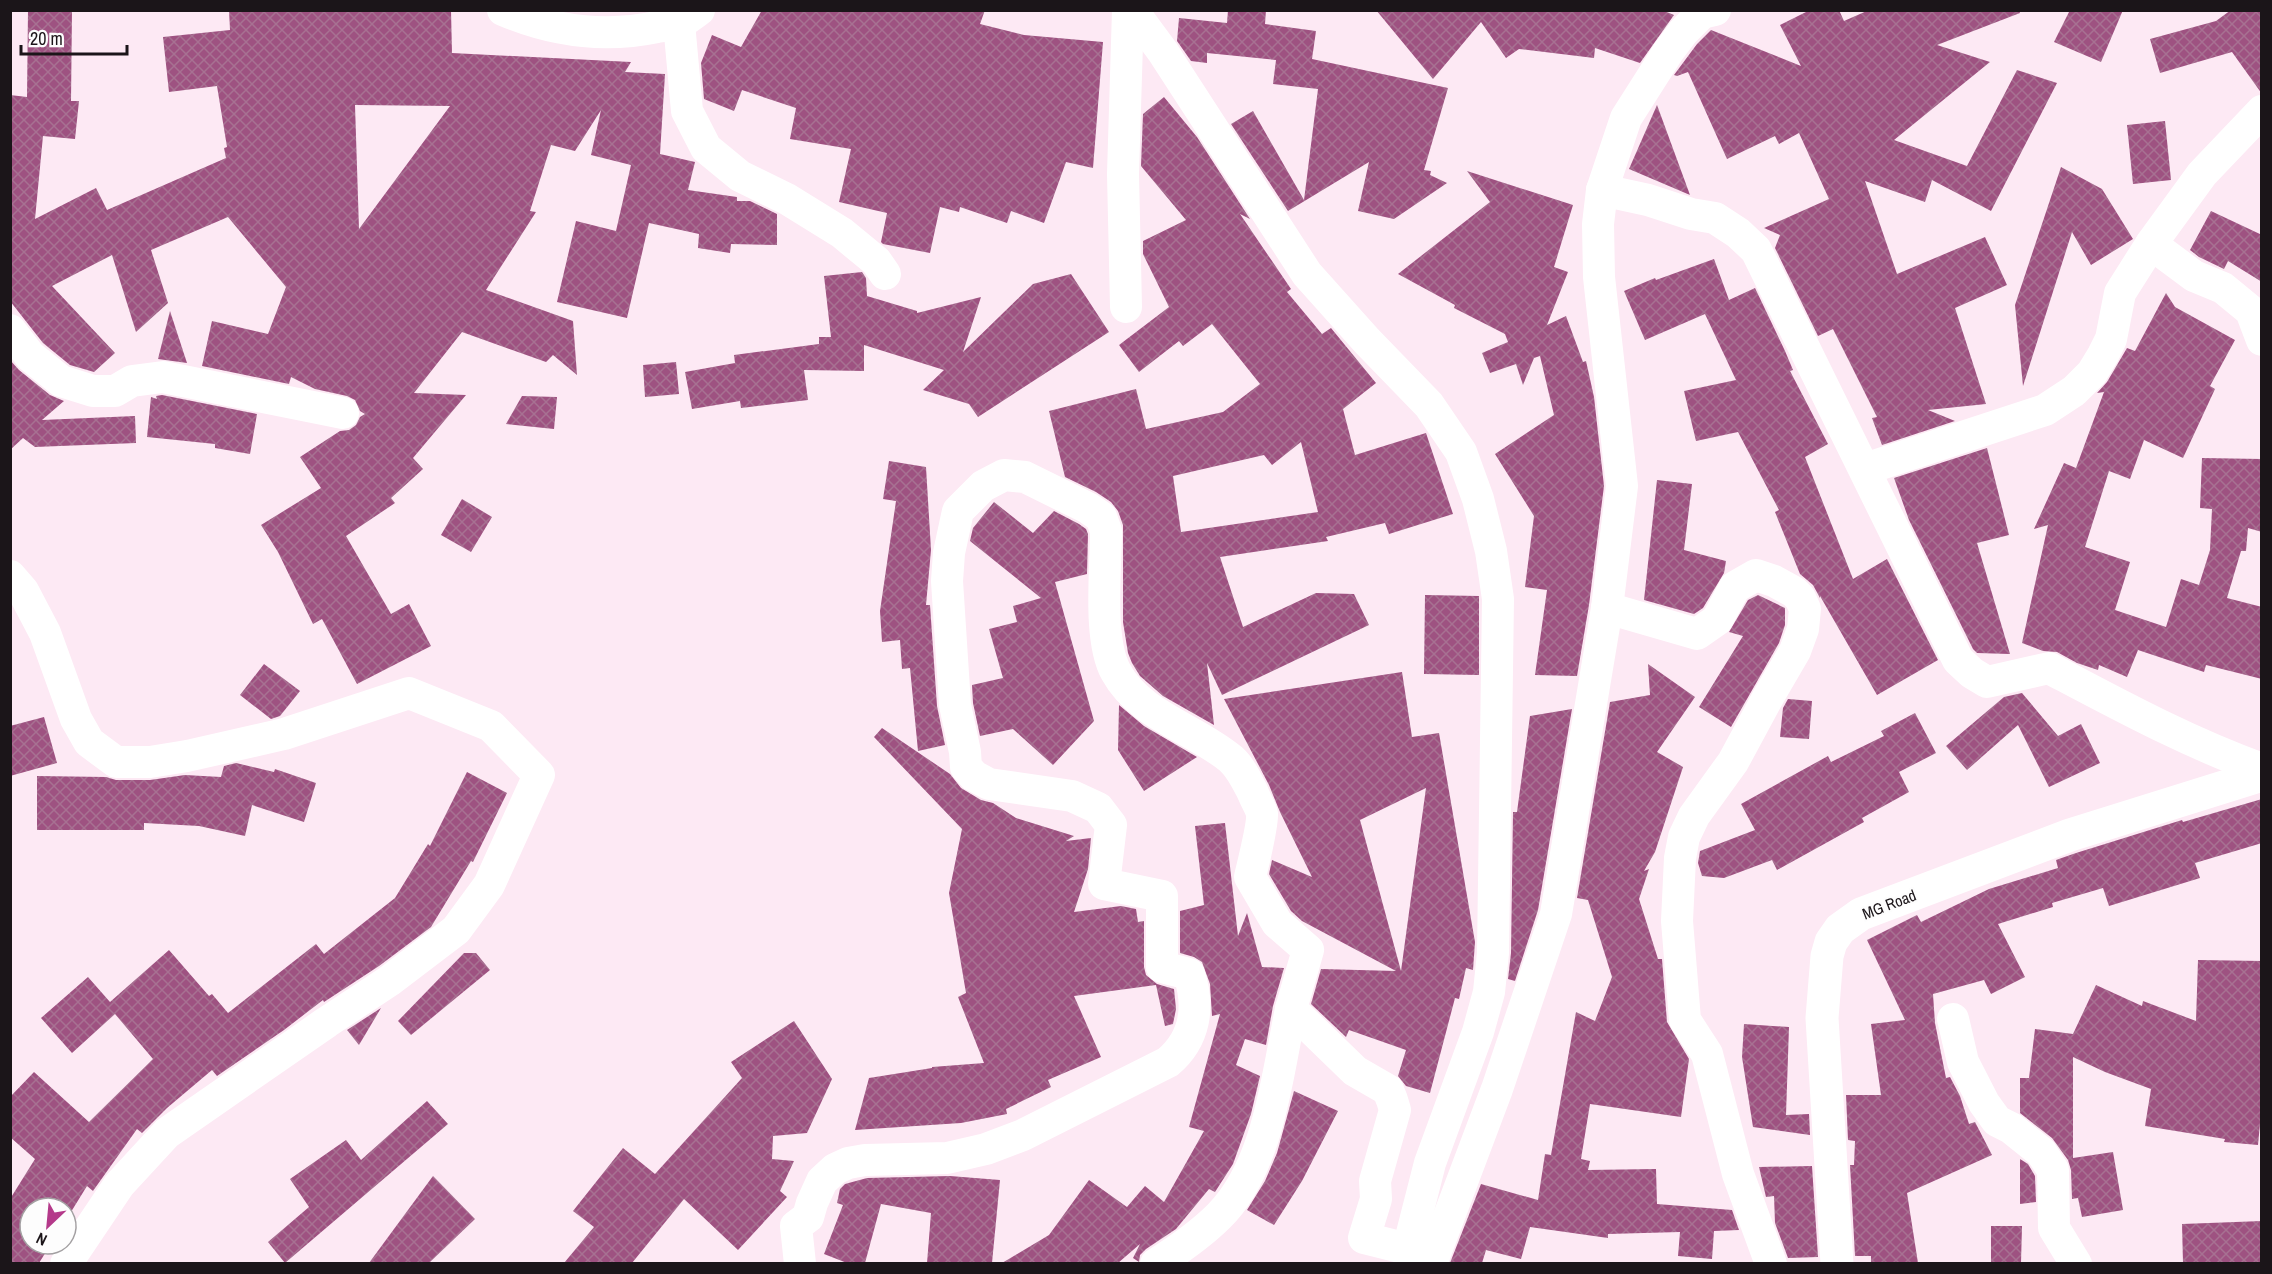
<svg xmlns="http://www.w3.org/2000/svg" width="2272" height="1274" font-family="'Archivo Narrow',sans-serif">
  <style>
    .building { fill: url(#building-cross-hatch); fill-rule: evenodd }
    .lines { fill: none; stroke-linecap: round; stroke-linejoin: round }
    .street { stroke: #fff; stroke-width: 32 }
    .primary { stroke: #fff; stroke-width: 33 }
    .labels { text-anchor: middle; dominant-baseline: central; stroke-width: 4.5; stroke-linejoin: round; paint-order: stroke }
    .street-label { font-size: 16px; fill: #1b1519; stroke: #fdfdfd }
  </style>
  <defs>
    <pattern id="building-cross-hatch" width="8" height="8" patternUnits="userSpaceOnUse" patternTransform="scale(1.5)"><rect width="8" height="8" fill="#9e5281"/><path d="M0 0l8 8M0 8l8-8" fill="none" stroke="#a77192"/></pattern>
  </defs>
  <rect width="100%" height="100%" fill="#fde9f4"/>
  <g class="building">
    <path d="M 28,10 L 72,10 L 71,101 L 79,101 L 75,139 L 43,136 L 35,219 L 96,188 L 107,210 L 226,158 L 224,148 L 227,147 L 217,86 L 169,92 L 163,37 L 230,30 L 229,10 L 451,10 L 452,53 L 631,62 L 625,72 L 665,74 L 660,154 L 695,162 L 688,190 L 737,197 L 737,201 L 750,201 L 777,214 L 777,245 L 731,244 L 730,253 L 698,248 L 699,234 L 649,223 L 627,318 L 557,302 L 576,221 L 616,231 L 631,165 L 591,155 L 601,110 L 575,151 L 551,145 L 530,211 L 536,212 L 486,290 L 573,321 L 577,375 L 553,355 L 546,362 L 462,332 L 414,393 L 466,395 L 413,458 L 423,469 L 391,498 L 395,503 L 346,536 L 391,614 L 409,604 L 431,646 L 357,684 L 322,619 L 313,624 L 278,552 L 261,525 L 321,488 L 300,457 L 340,431 L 349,430 L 356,425 L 360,417 L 365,414 L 360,411 L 355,400 L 347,396 L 315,389 L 291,377 L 289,384 L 202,366 L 212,321 L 268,334 L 286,287 L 228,217 L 151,250 L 168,303 L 136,332 L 112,255 L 52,286 L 115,353 L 94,372 L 70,365 L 43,343 L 10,301 L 10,95 L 27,97 ZM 355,105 L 450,106 L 359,229 Z"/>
    <path d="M 762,10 L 985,10 L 980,24 L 1024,35 L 1103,42 L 1093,168 L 1066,162 L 1044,223 L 1011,211 L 1007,223 L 960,207 L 959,212 L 940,207 L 930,253 L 883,244 L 881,242 L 887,213 L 839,202 L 851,149 L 790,139 L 796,108 L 742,90 L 734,111 L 704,99 L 701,63 L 712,35 L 741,47 Z"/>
    <path d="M 1228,10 L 1266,10 L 1265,24 L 1316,31 L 1312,59 L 1448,88 L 1424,170 L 1431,171 L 1430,175 L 1447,183 L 1394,219 L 1358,211 L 1369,162 L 1288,211 L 1231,124 L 1253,111 L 1304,200 L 1318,89 L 1273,84 L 1276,60 L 1207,53 L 1207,63 L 1191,61 L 1177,41 L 1179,18 L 1227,23 Z"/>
    <path d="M 1376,10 L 1662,10 L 1674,15 L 1640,63 L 1595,48 L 1594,58 L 1519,49 L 1506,58 L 1481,22 L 1433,79 Z"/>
    <path d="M 1810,10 L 1839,10 L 1844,21 L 1869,10 L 2019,10 L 2020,13 L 1937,45 L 1990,62 L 1894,140 L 1967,166 L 2017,70 L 2057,83 L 1991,211 L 1932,180 L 1925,202 L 1865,181 L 1897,274 L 1985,237 L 2007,285 L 1955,308 L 1986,404 L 1928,410 L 1955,421 L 1882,445 L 1872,418 L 1877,417 L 1833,329 L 1818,336 L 1775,248 L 1780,235 L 1764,228 L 1829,199 L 1799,133 L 1779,144 L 1775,136 L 1727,159 L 1688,72 L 1677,76 L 1674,75 L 1697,44 L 1711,30 L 1801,66 L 1780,25 Z"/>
    <path d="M 2070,10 L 2123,10 L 2101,62 L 2054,42 Z"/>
    <path d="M 2231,10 L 2262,10 L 2262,94 L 2232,52 L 2160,73 L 2150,39 L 2216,21 Z"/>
    <path d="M 1164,97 L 1197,137 L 1250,219 L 1240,214 L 1291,289 L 1287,292 L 1322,334 L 1331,328 L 1376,383 L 1343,409 L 1355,455 L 1426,433 L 1453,514 L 1389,534 L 1385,523 L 1326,537 L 1328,541 L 1220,557 L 1243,627 L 1316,593 L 1354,594 L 1369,625 L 1222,695 L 1207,663 L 1214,725 L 1163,696 L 1140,676 L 1132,663 L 1128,653 L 1123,622 L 1123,525 L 1118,511 L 1111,502 L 1096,492 L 1065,477 L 1049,411 L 1136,389 L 1146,429 L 1223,412 L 1260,384 L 1212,324 L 1183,346 L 1179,341 L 1139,372 L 1119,345 L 1169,307 L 1143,254 L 1143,241 L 1186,220 L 1141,166 L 1143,114 ZM 1301,442 L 1318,512 L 1181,532 L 1173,476 L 1264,455 L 1272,465 Z"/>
    <path d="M 1657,105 L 1690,195 L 1629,169 Z"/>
    <path d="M 2165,121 L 2171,180 L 2133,184 L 2127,125 Z"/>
    <path d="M 2061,167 L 2102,189 L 2133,239 L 2091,265 L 2072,232 L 2023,386 L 2015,305 Z"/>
    <path d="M 1467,171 L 1573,205 L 1554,267 L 1568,272 L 1547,325 L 1566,316 L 1583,362 L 1586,361 L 1594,397 L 1604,486 L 1589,605 L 1577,676 L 1535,675 L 1547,590 L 1525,587 L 1534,516 L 1495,454 L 1554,415 L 1540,356 L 1534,358 L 1523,385 L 1516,364 L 1490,373 L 1482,353 L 1508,342 L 1505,334 L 1454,308 L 1455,305 L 1398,274 L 1490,202 Z"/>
    <path d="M 2211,211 L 2262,235 L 2262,282 L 2228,261 L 2224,269 L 2199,257 L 2190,250 Z"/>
    <path d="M 1714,259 L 1729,300 L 1755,288 L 1785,351 L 1793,370 L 1790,371 L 1828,444 L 1805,457 L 1853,579 L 1887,559 L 1938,660 L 1877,695 L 1820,596 L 1820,598 L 1813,585 L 1800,574 L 1775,512 L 1779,510 L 1738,432 L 1696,441 L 1684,391 L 1736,380 L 1705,314 L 1645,340 L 1624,291 L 1655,278 L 1656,280 Z"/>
    <path d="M 862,272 L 866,278 L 867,296 L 917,311 L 917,313 L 981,297 L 963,352 L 1033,284 L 1071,274 L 1109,332 L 978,417 L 969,404 L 923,390 L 944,370 L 864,345 L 864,371 L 804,370 L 808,400 L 741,408 L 740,401 L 692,409 L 685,372 L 735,363 L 734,355 L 819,344 L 819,337 L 831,337 L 824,276 Z"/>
    <path d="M 2166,293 L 2175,307 L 2235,340 L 2210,386 L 2215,389 L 2183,458 L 2144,440 L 2130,479 L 2109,471 L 2085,547 L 2130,562 L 2115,610 L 2166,627 L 2181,579 L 2199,585 L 2210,550 L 2212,509 L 2200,508 L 2202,458 L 2262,459 L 2262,532 L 2248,528 L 2246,551 L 2241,551 L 2227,598 L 2262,607 L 2262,679 L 2206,665 L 2204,672 L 2138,650 L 2127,677 L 2099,665 L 2098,670 L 2077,663 L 2057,652 L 2043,651 L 2022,643 L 2048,525 L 2034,529 L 2064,463 L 2076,468 L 2104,392 L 2097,393 L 2107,382 L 2127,348 L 2135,351 Z"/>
    <path d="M 170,311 L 187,363 L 158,359 Z"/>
    <path d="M 10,360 L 19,370 L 50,395 L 64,401 L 42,420 L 135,416 L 136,443 L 35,447 L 23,438 L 10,450 Z"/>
    <path d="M 676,362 L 679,394 L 645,397 L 643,365 Z"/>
    <path d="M 162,395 L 257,414 L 250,454 L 215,448 L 215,444 L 147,437 L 151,397 L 157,399 L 156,396 Z"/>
    <path d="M 522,396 L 557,397 L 554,429 L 506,424 Z"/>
    <path d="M 1987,448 L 2009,535 L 1977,543 L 2010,654 L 1977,653 L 1973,649 L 1909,520 L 1894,478 Z"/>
    <path d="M 889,461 L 926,467 L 931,550 L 926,605 L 930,605 L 937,706 L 945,745 L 918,751 L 910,668 L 902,669 L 900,640 L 882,642 L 880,611 L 896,501 L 883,499 Z"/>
    <path d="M 1657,480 L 1692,484 L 1684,550 L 1726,561 L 1724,573 L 1703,608 L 1694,614 L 1644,600 Z"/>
    <path d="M 462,499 L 492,517 L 471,552 L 441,535 Z"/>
    <path d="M 994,502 L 1033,533 L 1054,511 L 1079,524 L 1086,529 L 1088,534 L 1087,574 L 1055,582 L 1094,721 L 1053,765 L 1013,729 L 980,736 L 973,703 L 972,685 L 1003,678 L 989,629 L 1017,622 L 1013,606 L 1041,598 L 970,541 L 973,528 Z"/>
    <path d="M 1425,595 L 1479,596 L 1479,675 L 1424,674 Z"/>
    <path d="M 1758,595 L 1785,608 L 1785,625 L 1779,643 L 1731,727 L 1699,707 L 1743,636 L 1729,632 L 1748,600 Z"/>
    <path d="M 264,664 L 300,691 L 280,716 L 271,719 L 240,695 Z"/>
    <path d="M 1648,664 L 1695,697 L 1657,752 L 1683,767 L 1655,852 L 1644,871 L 1649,869 L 1639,899 L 1658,959 L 1662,959 L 1667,1022 L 1689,1059 L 1681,1117 L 1590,1104 L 1581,1159 L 1590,1161 L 1588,1170 L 1656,1169 L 1657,1204 L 1732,1210 L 1739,1230 L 1714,1231 L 1712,1259 L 1678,1256 L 1680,1232 L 1608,1234 L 1608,1238 L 1530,1227 L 1521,1259 L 1486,1250 L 1482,1263 L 1450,1263 L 1481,1184 L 1538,1200 L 1545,1154 L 1551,1155 L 1576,1012 L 1595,1021 L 1612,977 L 1588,900 L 1577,898 L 1610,702 L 1650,695 Z"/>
    <path d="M 1402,672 L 1412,737 L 1439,733 L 1475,942 L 1473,970 L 1466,968 L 1459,999 L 1455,998 L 1430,1093 L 1406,1086 L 1398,1076 L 1406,1050 L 1349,1030 L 1346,1037 L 1311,1004 L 1321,969 L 1396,971 L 1302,921 L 1291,911 L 1269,874 L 1272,860 L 1312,877 L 1280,812 L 1269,785 L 1224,699 ZM 1426,788 L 1401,971 L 1360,820 Z"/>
    <path d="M 2022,693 L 2058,736 L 2081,724 L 2100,763 L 2049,787 L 2018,725 L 1967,770 L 1946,746 L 2004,697 Z"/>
    <path d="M 1788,699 L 1812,701 L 1809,739 L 1780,737 L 1783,708 Z"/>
    <path d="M 1119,705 L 1144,726 L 1197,757 L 1144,791 L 1118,750 Z"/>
    <path d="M 1572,709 L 1538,910 L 1515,981 L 1508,979 L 1511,953 L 1513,812 L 1517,812 L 1530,716 Z"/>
    <path d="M 1915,713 L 1936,753 L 1899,772 L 1909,792 L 1862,818 L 1864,822 L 1777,870 L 1772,860 L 1724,878 L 1702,876 L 1698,863 L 1700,851 L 1755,830 L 1741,804 L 1828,756 L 1831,762 L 1884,736 L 1881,731 Z"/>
    <path d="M 44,717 L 57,763 L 10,776 L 10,726 Z"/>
    <path d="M 882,728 L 950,774 L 961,788 L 981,800 L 993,803 L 1016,818 L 1074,836 L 1066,841 L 1091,838 L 1088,869 L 1074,912 L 1121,906 L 1136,909 L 1138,922 L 1144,921 L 1144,967 L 1146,975 L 1157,984 L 1174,989 L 1176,1009 L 1173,1024 L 1165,1026 L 1156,985 L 1074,996 L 1101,1057 L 1048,1080 L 1051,1087 L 1006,1109 L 1007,1114 L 961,1123 L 855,1130 L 869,1078 L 932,1068 L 932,1067 L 984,1063 L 958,997 L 966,993 L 949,893 L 962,829 L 874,737 Z"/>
    <path d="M 236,763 L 274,772 L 275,769 L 316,783 L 304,822 L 252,805 L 245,836 L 199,826 L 144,823 L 144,830 L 37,830 L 37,776 L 106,777 L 116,780 L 150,780 L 185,775 L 221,777 L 224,766 Z"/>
    <path d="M 467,772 L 507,793 L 473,862 L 471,861 L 431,927 L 379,966 L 324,1002 L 323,1000 L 284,1030 L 217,1076 L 212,1070 L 167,1108 L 142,1133 L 137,1129 L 93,1191 L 87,1186 L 66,1220 L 66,1208 L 30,1208 L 30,1244 L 51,1244 L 39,1263 L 10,1263 L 10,1199 L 35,1159 L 10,1137 L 10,1097 L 34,1072 L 89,1122 L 153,1059 L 115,1014 L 72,1053 L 41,1018 L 88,977 L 110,1002 L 169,950 L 209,996 L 212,994 L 228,1013 L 316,944 L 324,954 L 395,898 L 428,844 L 430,846 Z"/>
    <path d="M 2262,799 L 2262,843 L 2195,863 L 2200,878 L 2109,906 L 2103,888 L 2052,903 L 2053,907 L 1998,924 L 2025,977 L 1991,994 L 1984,980 L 1933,994 L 1935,1023 L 1946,1078 L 1950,1077 L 1960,1096 L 1969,1124 L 1975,1122 L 1992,1155 L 1907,1193 L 1918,1263 L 1871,1263 L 1871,1256 L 1855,1256 L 1850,1165 L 1854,1165 L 1855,1141 L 1848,1140 L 1846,1095 L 1881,1095 L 1871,1024 L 1905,1020 L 1867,940 L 1917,915 L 1921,922 L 1989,889 L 2058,868 L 2056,860 L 2076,853 L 2182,820 L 2183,822 Z"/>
    <path d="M 1225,823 L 1238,936 L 1247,913 L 1262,967 L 1284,968 L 1273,1006 L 1266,1045 L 1245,1039 L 1236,1065 L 1260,1076 L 1251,1114 L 1233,1164 L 1215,1192 L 1209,1189 L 1176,1229 L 1146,1249 L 1140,1255 L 1139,1262 L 1133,1258 L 1140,1244 L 1118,1263 L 1002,1263 L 1049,1235 L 1089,1180 L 1127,1207 L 1145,1186 L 1164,1202 L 1204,1131 L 1189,1127 L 1220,1014 L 1212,1016 L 1210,984 L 1202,962 L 1194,957 L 1180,953 L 1180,911 L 1204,905 L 1195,826 Z"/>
    <path d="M 464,953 L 476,953 L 490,970 L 411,1035 L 398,1021 Z"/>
    <path d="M 2198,960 L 2262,961 L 2262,1103 L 2258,1145 L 2224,1142 L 2225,1139 L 2145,1126 L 2151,1089 L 2105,1072 L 2073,1057 L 2073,1158 L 2113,1152 L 2123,1210 L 2082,1217 L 2078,1198 L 2072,1199 L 2071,1170 L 2068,1160 L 2052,1138 L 2020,1113 L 2020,1078 L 2029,1078 L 2035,1029 L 2073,1034 L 2096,985 L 2142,1006 L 2143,1001 L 2196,1021 Z"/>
    <path d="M 381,1008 L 359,1045 L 347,1030 Z"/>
    <path d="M 794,1021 L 832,1079 L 807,1133 L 773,1136 L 772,1159 L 794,1161 L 780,1191 L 787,1197 L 738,1250 L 684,1199 L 632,1263 L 564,1263 L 594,1227 L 573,1211 L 623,1148 L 655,1174 L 742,1078 L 731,1062 Z"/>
    <path d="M 1744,1024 L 1789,1027 L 1786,1115 L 1809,1114 L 1810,1135 L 1753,1127 L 1742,1057 Z"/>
    <path d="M 1294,1091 L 1338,1111 L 1302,1181 L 1274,1225 L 1247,1210 L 1265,1181 L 1277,1153 Z"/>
    <path d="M 427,1101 L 448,1124 L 285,1263 L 268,1242 L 309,1207 L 290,1179 L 346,1140 L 361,1160 Z"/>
    <path d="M 2020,1159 L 2028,1164 L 2035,1176 L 2036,1202 L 2020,1204 Z"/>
    <path d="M 1812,1166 L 1818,1257 L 1788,1258 L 1775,1223 L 1774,1196 L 1766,1197 L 1759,1167 Z"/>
    <path d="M 433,1176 L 475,1219 L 429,1263 L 369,1263 Z"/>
    <path d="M 950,1176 L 1000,1180 L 992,1263 L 927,1263 L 931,1213 L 881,1204 L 865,1263 L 847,1263 L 824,1254 L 843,1205 L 837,1203 L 840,1189 L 845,1184 L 867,1178 Z"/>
    <path d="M 2262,1221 L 2262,1263 L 2183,1263 L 2182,1224 Z"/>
    <path d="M 1991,1226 L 2022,1226 L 2021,1263 L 1991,1263 Z"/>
  </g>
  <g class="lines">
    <g class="street">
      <path d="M 503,10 C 552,31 604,38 657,27 C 664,26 673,25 679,23 C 686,20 693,14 699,10"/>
      <path d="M 1132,10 L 1163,52 L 1307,274 L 1367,341 L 1429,405 L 1461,452 L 1478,499 L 1491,551 L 1498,599 L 1493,953 L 1489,992 L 1478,1032 L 1430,1163 L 1408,1249 L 1410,1264"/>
      <path d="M 679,23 L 687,111 L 706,148 L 740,176 L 787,199 L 842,233 L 876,261 L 885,274"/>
      <path d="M 1602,190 L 1648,200 L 1691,214 L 1715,218 L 1738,233 L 1756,250 L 1958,660 L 1972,673 L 1987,682 L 2049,668 C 2119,705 2187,742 2262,769"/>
      <path d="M 2151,244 L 2194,276 L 2223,288 L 2251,311 L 2262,340"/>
      <path d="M 1126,307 L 1123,174 L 1128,10"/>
      <path d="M 10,330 L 30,356 L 61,381 L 93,391 L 115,391 L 132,381 L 163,377 L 343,413"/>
      <path d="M 1865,469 L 2045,410 L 2074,391 L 2092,373 L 2103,355 L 2111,339 L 2120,293 L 2151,244 L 2202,174 L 2262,111"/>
      <path d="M 10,576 L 23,591 L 45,633 L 76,719 L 89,742 L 116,762 L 150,762 L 187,756 L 284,734 L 409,693 L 491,726 L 539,775 L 489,885 L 456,930 L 389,981 L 327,1022 L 167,1133 L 119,1185 L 66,1264"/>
      <path d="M 1607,608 L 1697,634 L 1717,620 L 1735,587 L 1756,575 L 1774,581 L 1794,592 L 1800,598 L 1805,609 L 1803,629 L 1795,651 L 1767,699 L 1733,762 L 1694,816 L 1684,837 L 1680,858 L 1677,921 L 1685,1020 L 1707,1054 L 1738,1174 L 1771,1264"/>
      <path d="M 1953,1019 L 1963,1062 L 1984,1103 L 1997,1121 L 2011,1128 L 2041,1152 L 2053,1170 L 2054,1228 L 2076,1264"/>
      <path d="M 800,1264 L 796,1226 L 808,1217 L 812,1203 L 822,1181 L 835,1169 L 848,1163 L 865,1160 L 947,1158 L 986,1149 L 1023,1135 L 1168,1062 C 1195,1039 1200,1007 1189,974 L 1162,967 L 1162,896 L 1104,884 L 1111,825 L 1098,808 L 1072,796 L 989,784 L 974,776 L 966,767 L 965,752 L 955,705 L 947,581 L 949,553 L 958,511 L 983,486 L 1004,475 L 1025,477 L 1088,508 L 1101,517 L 1106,531 C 1106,568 1098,640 1116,672 C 1140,716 1194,728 1231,759 C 1241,768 1247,781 1253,793 C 1255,799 1261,808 1262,814 C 1263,825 1253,864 1250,877 L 1277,923 L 1308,950 L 1291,1009 L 1355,1071 L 1388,1090 L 1392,1100 L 1395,1110 L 1375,1181 L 1376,1199 L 1364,1238 L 1408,1249"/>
      <path d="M 1156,1264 C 1178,1250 1200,1235 1219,1216 C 1269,1166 1277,1076 1291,1009"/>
      <path d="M 1431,1264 L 1497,1089 L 1556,914 L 1607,608 L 1622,486 L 1599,277 L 1598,224 L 1602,190 L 1626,118 L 1668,52 L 1683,32 L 1702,13 L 1715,10"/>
    </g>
    <path class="primary" d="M 1837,1264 L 1822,1018 L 1827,956 L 1831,942 L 1840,929 L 1861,914 L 2070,835 L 2262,775"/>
  </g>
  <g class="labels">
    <g class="street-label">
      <text transform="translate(1889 904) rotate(-21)">MG Road</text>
    </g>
  </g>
  <rect width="2272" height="1274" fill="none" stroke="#1b1519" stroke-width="24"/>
  <g transform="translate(48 1226) rotate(206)"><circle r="28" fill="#fdfdfd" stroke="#a3a0a2" stroke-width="1.5"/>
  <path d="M0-4.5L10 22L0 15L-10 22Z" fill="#b4398a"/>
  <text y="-9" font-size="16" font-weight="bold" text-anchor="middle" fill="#1b1519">N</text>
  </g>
  <path d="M21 45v9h106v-9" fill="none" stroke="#1b1519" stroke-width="3"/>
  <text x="30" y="45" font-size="18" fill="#1b1519" stroke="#fdfdfd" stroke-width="4.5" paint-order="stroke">20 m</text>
</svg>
